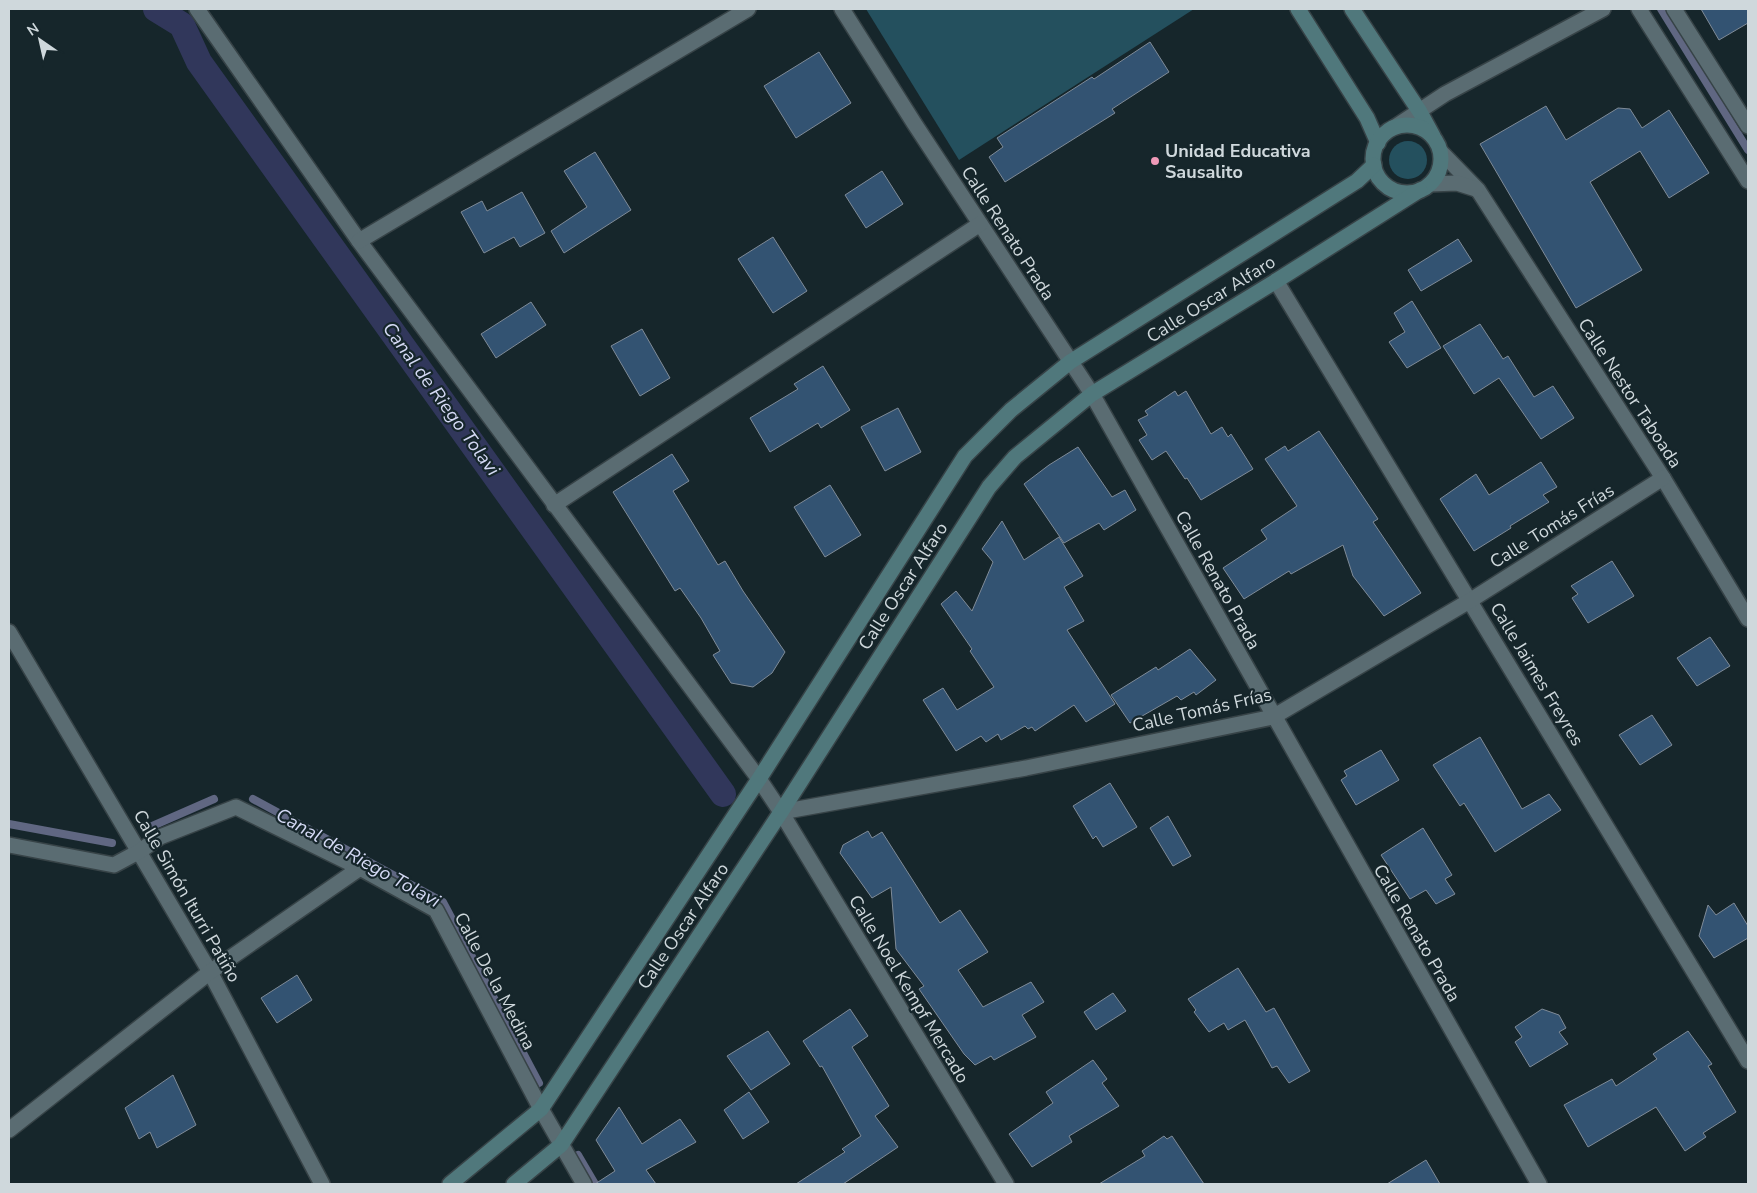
<svg xmlns="http://www.w3.org/2000/svg" width="1757" height="1193" font-family="'Nunito Sans',sans-serif">
  <style>
    .green { fill: #24505e }
    .lines { fill: none; stroke-linecap: round; stroke-linejoin: round }
    .stream { stroke: #606782; stroke-width: 8 }
    .canal { stroke: #31375b; stroke-width: 26 }
    .building { fill: #335372; stroke: #7f8b98 }
    .street-casing { stroke: #374347; stroke-width: 18 }
    .secondary-casing { stroke: #374347; stroke-width: 18 }
    .street { stroke: #5a6c72; stroke-width: 15 }
    .secondary { stroke: #50787c; stroke-width: 15 }
    .poi-dot { fill: #ef9ab8; stroke: #16262b; stroke-width: 2 }
    .labels { text-anchor: middle; dominant-baseline: central; stroke-width: 4.5; stroke-linejoin: round; paint-order: stroke }
    .poi-label { font-size: 18px; font-weight: bold; fill: #cfd8dc; stroke: #16262b; text-anchor: start }
    .street-label { font-size: 18px; fill: #cfd8dc; stroke: #16262b }
    .water-label { font-size: 19px; font-style: italic; fill: #d4d9f4; stroke: #16262b }
  </style>
  <rect width="100%" height="100%" fill="#16262b"/>
  <g class="green">
    <path d="M 866,9 L 1194,9 L 959,160 Z"/>
    <circle cx="1408" cy="160" r="19"/>
  </g>
  <g class="lines">
    <g class="stream">
      <path d="M 1661,9 L 1748,150"/>
      <path d="M 253,799 L 443,902 L 539,1083"/>
      <path d="M 9,824 L 112,843"/>
      <path d="M 150,827 L 214,799"/>
      <path d="M 578,1155 L 595,1184"/>
    </g>
    <path class="canal" d="M 156,9 L 182,25 L 199,62 L 723,794"/>
  </g>
  <g class="building">
    <path d="M 1701,9 L 1748,9 L 1748,23 L 1719,40 Z"/>
    <path d="M 1150,42 L 1169,72 L 1112,109 L 1115,113 L 1005,182 L 989,157 L 1003,147 L 997,138 L 1092,77 L 1094,79 Z"/>
    <path d="M 819,52 L 851,103 L 796,138 L 764,86 Z"/>
    <path d="M 1546,106 L 1566,140 L 1618,108 L 1630,109 L 1642,128 L 1669,110 L 1709,173 L 1669,198 L 1640,151 L 1590,182 L 1642,270 L 1576,308 L 1480,144 Z"/>
    <path d="M 595,152 L 631,210 L 564,253 L 551,231 L 587,207 L 564,171 Z"/>
    <path d="M 882,171 L 903,204 L 866,228 L 845,195 Z"/>
    <path d="M 522,192 L 545,233 L 520,247 L 514,237 L 484,253 L 461,212 L 482,201 L 487,211 Z"/>
    <path d="M 773,237 L 807,291 L 773,313 L 738,259 Z"/>
    <path d="M 1458,239 L 1472,261 L 1421,291 L 1408,270 Z"/>
    <path d="M 1412,301 L 1441,348 L 1407,368 L 1389,342 L 1405,332 L 1394,313 Z"/>
    <path d="M 531,302 L 546,325 L 496,358 L 481,334 Z"/>
    <path d="M 1480,324 L 1503,359 L 1508,356 L 1534,397 L 1553,386 L 1574,418 L 1541,439 L 1499,378 L 1474,394 L 1443,346 Z"/>
    <path d="M 642,329 L 670,378 L 640,396 L 611,346 Z"/>
    <path d="M 823,366 L 850,410 L 821,428 L 818,423 L 770,452 L 750,418 L 798,389 L 794,384 Z"/>
    <path d="M 1175,391 L 1178,396 L 1186,391 L 1211,434 L 1222,427 L 1228,437 L 1231,434 L 1253,469 L 1201,500 L 1187,478 L 1185,479 L 1166,451 L 1152,460 L 1139,440 L 1147,435 L 1138,420 L 1148,415 L 1145,411 Z"/>
    <path d="M 898,408 L 921,452 L 885,471 L 861,427 Z"/>
    <path d="M 1319,431 L 1378,519 L 1373,522 L 1421,593 L 1384,616 L 1353,576 L 1343,545 L 1291,574 L 1289,571 L 1244,599 L 1223,568 L 1267,539 L 1261,530 L 1297,506 L 1265,459 L 1285,446 L 1288,451 Z"/>
    <path d="M 1078,447 L 1112,497 L 1125,490 L 1136,510 L 1104,530 L 1099,523 L 1064,543 L 1024,484 L 1049,465 Z"/>
    <path d="M 672,454 L 689,481 L 673,491 L 718,565 L 725,561 L 743,591 L 785,652 L 772,673 L 753,687 L 731,683 L 713,655 L 720,651 L 701,618 L 680,588 L 675,591 L 613,492 Z"/>
    <path d="M 1541,462 L 1557,487 L 1543,495 L 1549,502 L 1510,526 L 1511,528 L 1474,551 L 1440,499 L 1476,474 L 1489,495 Z"/>
    <path d="M 830,485 L 861,535 L 825,557 L 794,507 Z"/>
    <path d="M 1002,521 L 1024,560 L 1059,537 L 1083,576 L 1064,587 L 1084,621 L 1067,630 L 1115,704 L 1086,722 L 1074,705 L 1035,731 L 1032,727 L 1028,729 L 1025,726 L 1001,740 L 998,734 L 986,742 L 981,736 L 956,751 L 923,700 L 943,688 L 957,710 L 994,687 L 970,651 L 972,649 L 941,604 L 956,591 L 972,611 L 993,562 L 982,549 Z"/>
    <path d="M 1612,561 L 1634,596 L 1588,623 L 1572,598 L 1578,594 L 1571,586 Z"/>
    <path d="M 1710,637 L 1730,666 L 1697,686 L 1677,658 Z"/>
    <path d="M 1190,649 L 1216,680 L 1196,695 L 1194,692 L 1181,700 L 1177,696 L 1130,723 L 1111,695 L 1156,667 L 1158,670 Z"/>
    <path d="M 1652,715 L 1672,745 L 1640,765 L 1619,735 Z"/>
    <path d="M 1480,737 L 1522,809 L 1549,794 L 1561,810 L 1495,852 L 1464,803 L 1460,806 L 1433,765 Z"/>
    <path d="M 1381,750 L 1399,780 L 1356,805 L 1341,780 L 1347,776 L 1344,771 Z"/>
    <path d="M 1110,783 L 1137,827 L 1103,847 L 1096,836 L 1093,839 L 1073,806 Z"/>
    <path d="M 1168,816 L 1191,856 L 1173,866 L 1150,828 Z"/>
    <path d="M 1423,828 L 1452,875 L 1445,879 L 1455,894 L 1436,904 L 1426,890 L 1410,899 L 1381,855 Z"/>
    <path d="M 868,831 L 872,838 L 882,832 L 940,923 L 960,910 L 988,952 L 958,970 L 983,1007 L 1031,982 L 1044,1002 L 1022,1015 L 1036,1037 L 994,1060 L 991,1056 L 975,1065 L 964,1054 L 919,989 L 924,986 L 896,949 L 891,887 L 872,898 L 840,853 L 843,845 Z"/>
    <path d="M 1734,903 L 1748,926 L 1748,938 L 1714,958 L 1699,936 L 1708,905 L 1716,915 Z"/>
    <path d="M 1238,968 L 1266,1012 L 1274,1008 L 1310,1071 L 1289,1083 L 1277,1066 L 1272,1068 L 1245,1020 L 1228,1030 L 1224,1023 L 1209,1032 L 1194,1012 L 1196,1010 L 1188,999 Z"/>
    <path d="M 297,975 L 312,1000 L 277,1023 L 261,998 Z"/>
    <path d="M 1113,993 L 1126,1011 L 1096,1030 L 1084,1012 Z"/>
    <path d="M 850,1009 L 868,1036 L 852,1047 L 889,1106 L 875,1116 L 898,1147 L 843,1184 L 796,1184 L 845,1152 L 842,1149 L 861,1136 L 822,1066 L 820,1067 L 803,1041 Z"/>
    <path d="M 1542,1009 L 1559,1015 L 1566,1028 L 1559,1032 L 1568,1044 L 1530,1067 L 1515,1042 L 1522,1037 L 1515,1027 Z"/>
    <path d="M 768,1031 L 790,1064 L 751,1090 L 727,1056 Z"/>
    <path d="M 1688,1031 L 1712,1064 L 1708,1066 L 1736,1112 L 1703,1133 L 1706,1137 L 1685,1151 L 1656,1107 L 1588,1147 L 1564,1105 L 1612,1079 L 1616,1086 L 1657,1059 L 1653,1054 Z"/>
    <path d="M 1093,1060 L 1107,1079 L 1102,1083 L 1119,1106 L 1069,1136 L 1072,1142 L 1032,1167 L 1009,1134 L 1053,1103 L 1046,1092 Z"/>
    <path d="M 173,1075 L 196,1125 L 157,1148 L 150,1132 L 139,1139 L 125,1108 Z"/>
    <path d="M 749,1092 L 769,1122 L 743,1139 L 724,1110 Z"/>
    <path d="M 619,1107 L 642,1144 L 680,1119 L 696,1142 L 646,1170 L 656,1184 L 595,1184 L 615,1171 L 596,1140 Z"/>
    <path d="M 1164,1136 L 1167,1139 L 1172,1136 L 1204,1184 L 1099,1184 L 1145,1156 L 1142,1151 Z"/>
    <path d="M 1426,1160 L 1440,1184 L 1387,1184 Z"/>
  </g>
  <g class="lines">
    <defs>
      <g id="street">
        <path d="M 197,9 L 359,241 L 759,779 L 781,812 L 1006,1184"/>
        <path d="M 842,9 L 914,123 L 1092,394 L 1539,1184"/>
        <path d="M 1639,9 L 1748,181"/>
        <path d="M 1674,9 L 1748,126"/>
        <path d="M 1395,127 L 1445,94 L 1603,9"/>
        <path d="M 1441,152 L 1478,190 L 1663,478 L 1748,619"/>
        <path d="M 1430,184 L 1457,183 L 1476,189"/>
        <path d="M 359,241 L 748,9"/>
        <path d="M 1276,281 L 1748,1061"/>
        <path d="M 554,505 L 980,224"/>
        <path d="M 9,632 L 210,972 L 322,1184"/>
        <path d="M 781,812 L 1026,768 L 1273,717 L 1471,600 L 1663,478"/>
        <path d="M 9,845 L 114,865 L 140,851 L 160,837 L 236,807 L 360,868 L 436,910 L 541,1109 L 584,1184"/>
        <path d="M 9,1130 L 210,972 L 360,868"/>
      </g>
      <g id="secondary">
        <path d="M 1298,9 L 1367,118 L 1378,143"/>
        <path d="M 1352,9 L 1420,112 L 1433,136"/>
        <circle cx="1407" cy="159" r="34"/>
        <path d="M 450,1184 L 541,1109 L 759,779 L 965,456 L 1011,410 L 1070,362 L 1357,181 L 1374,165"/>
        <path d="M 514,1184 L 561,1145 L 781,812 L 989,487 L 1015,457 L 1092,394 L 1276,281 L 1420,190"/>
      </g>
    </defs>
    <use href="#street" class="street-casing"/>
    <use href="#secondary" class="secondary-casing"/>
    <use href="#street" class="street"/>
    <use href="#secondary" class="secondary"/>
  </g>
  <circle class="poi-dot" cx="1155" cy="161" r="5"/>
  <g class="labels">
    <g class="poi-label">
      <text x="1165" y="151">Unidad Educativa<tspan x="1165" dy="21">Sausalito</tspan></text>
    </g>
    <g class="street-label">
      <text transform="translate(1008 233) rotate(57)">Calle Renato Prada</text>
      <text transform="translate(1211 299) rotate(-32)">Calle Oscar Alfaro</text>
      <text transform="translate(1630 393) rotate(57)">Calle Nestor Taboada</text>
      <text transform="translate(1552 526) rotate(-32)">Calle Tomás Frías</text>
      <text transform="translate(1218 580) rotate(61)">Calle Renato Prada</text>
      <text transform="translate(903 586) rotate(-57)">Calle Oscar Alfaro</text>
      <text transform="translate(1537 674) rotate(59)">Calle Jaimes Freyres</text>
      <text transform="translate(1202 710) rotate(-13)">Calle Tomás Frías</text>
      <text transform="translate(187 896) rotate(60)">Calle Simón Iturri Patiño</text>
      <text transform="translate(683 926) rotate(-56)">Calle Oscar Alfaro</text>
      <text transform="translate(1417 933) rotate(60)">Calle Renato Prada</text>
      <text transform="translate(495 981) rotate(62)">Calle De la Medina</text>
      <text transform="translate(909 989) rotate(59)">Calle Noel Kempf Mercado</text>
    </g>
    <g class="water-label">
      <text transform="translate(441 399) rotate(54)">Canal de Riego Tolavi</text>
      <text transform="translate(358 858) rotate(29)">Canal de Riego Tolavi</text>
    </g>
  </g>
  <rect width="1757" height="1193" fill="none" stroke="#cfd8dc" stroke-width="20"/>
  <g transform="translate(40 40) rotate(326)" stroke="#16262b" stroke-width="4" paint-order="stroke">
  <path d="M0-4L9 19L0 12L-9 19Z" fill="#cfd8dc"/>
  <text y="-8" font-size="14" font-weight="bold" text-anchor="middle" fill="#cfd8dc">N</text>
  </g>
</svg>
